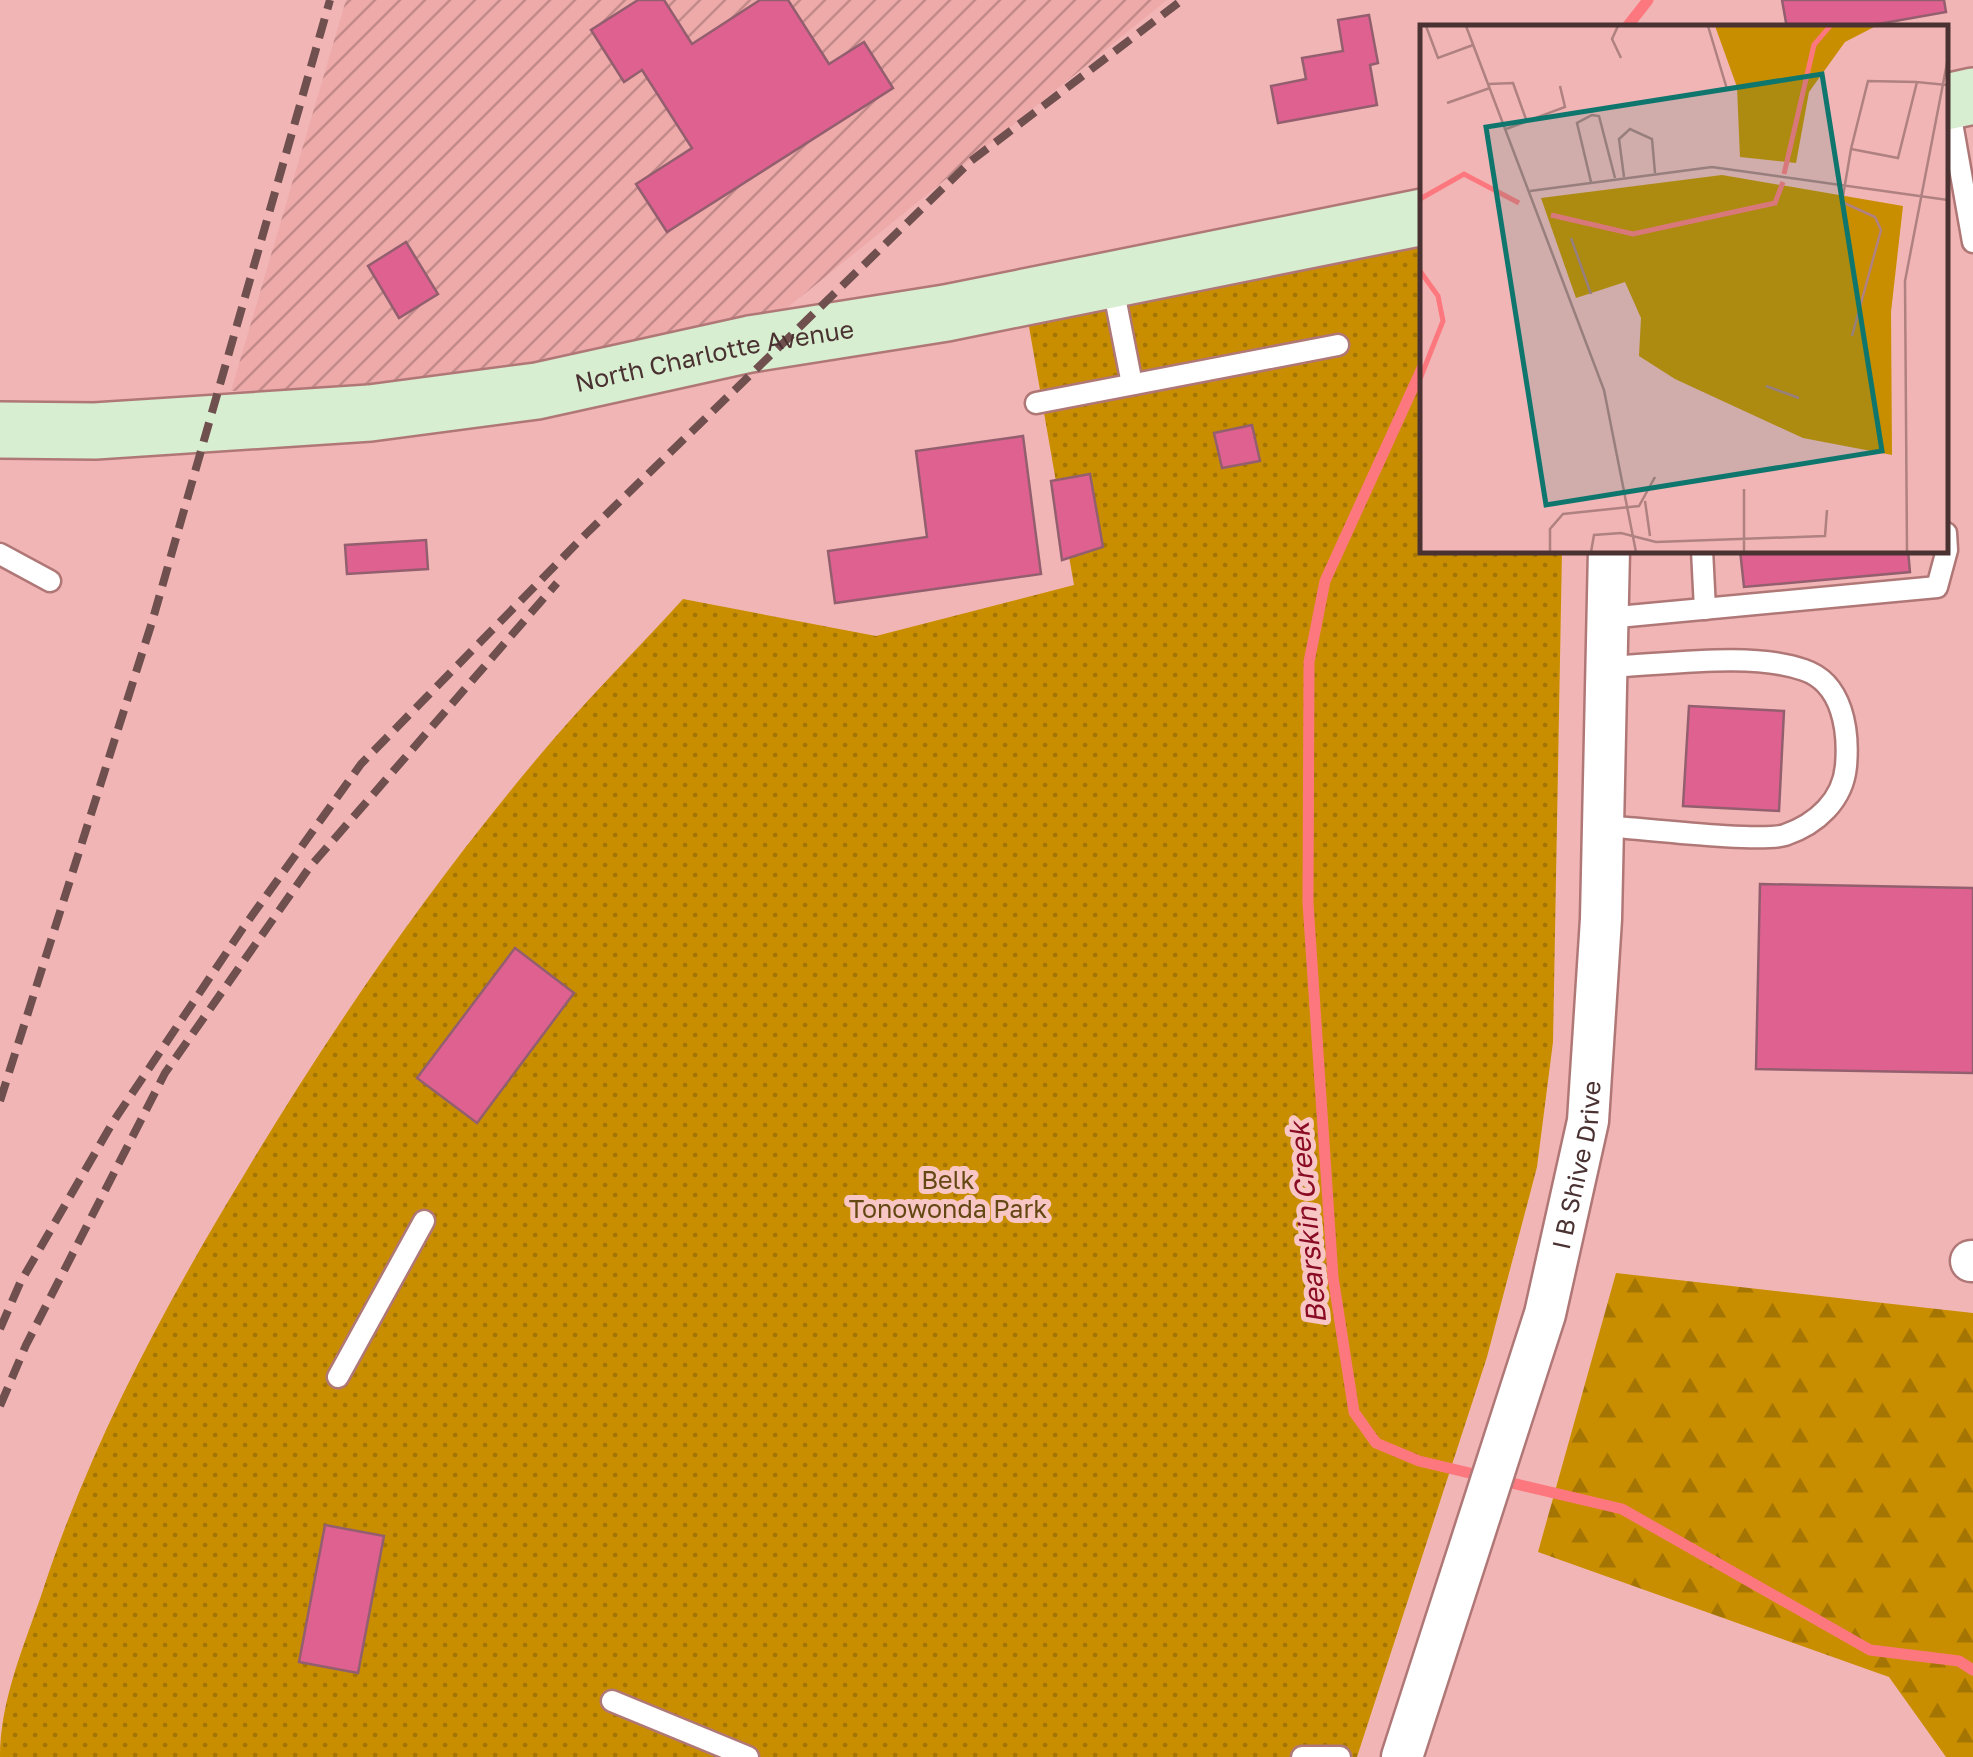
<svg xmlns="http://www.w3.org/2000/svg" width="1973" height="1757" font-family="'Golos Text',sans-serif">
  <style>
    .industrial { fill: url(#industrial-furrows) }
    .forest { fill: url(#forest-firs) }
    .park { fill: url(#park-dots) }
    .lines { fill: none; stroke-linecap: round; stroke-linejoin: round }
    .stream { stroke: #fd787e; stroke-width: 11 }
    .building { fill: #df6190; stroke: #935f6f; stroke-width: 2.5 }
    .service-casing { stroke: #b07777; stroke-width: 25 }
    .minor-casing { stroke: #b07777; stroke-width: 45 }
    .secondary-casing { stroke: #b07777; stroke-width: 60 }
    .service { stroke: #fff; stroke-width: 20 }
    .minor { stroke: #fff; stroke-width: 40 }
    .secondary { stroke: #d7eed0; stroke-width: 55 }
    .rail { stroke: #704f4f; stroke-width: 8; stroke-dasharray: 20 10; stroke-linecap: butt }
    .labels { text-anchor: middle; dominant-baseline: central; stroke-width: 10; stroke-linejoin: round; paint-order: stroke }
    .street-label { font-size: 25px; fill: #4b3232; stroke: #f8c6c5 }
    .park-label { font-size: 25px; fill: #644813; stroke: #f8c6c5 }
    .water-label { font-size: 28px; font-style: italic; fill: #890b24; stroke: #f8c6c5 }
    .inset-river { fill: none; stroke: #fd787e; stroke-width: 5 }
    .inset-road { fill: none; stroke: #af8181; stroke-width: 2.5 }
    .view { fill: #0f766e; fill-opacity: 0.15; stroke: #0f766e; stroke-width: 5 }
    .inset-edge { fill: none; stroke: #4b3232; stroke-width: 5 }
  </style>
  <defs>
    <pattern id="industrial-furrows" width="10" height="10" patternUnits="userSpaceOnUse" patternTransform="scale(2.5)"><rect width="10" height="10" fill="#eea9a9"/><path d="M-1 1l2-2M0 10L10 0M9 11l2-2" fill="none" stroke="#c38a8a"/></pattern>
    <pattern id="forest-firs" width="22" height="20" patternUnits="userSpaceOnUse" patternTransform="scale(2.5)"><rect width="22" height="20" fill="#c98e00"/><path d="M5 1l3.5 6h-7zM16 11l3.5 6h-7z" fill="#a57503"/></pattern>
    <pattern id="park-dots" width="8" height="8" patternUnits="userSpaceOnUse" patternTransform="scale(2.5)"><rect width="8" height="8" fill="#c98e00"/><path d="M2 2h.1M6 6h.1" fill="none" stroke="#a57503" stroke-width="1.8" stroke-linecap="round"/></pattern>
  </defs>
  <rect width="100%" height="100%" fill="#f2b5b5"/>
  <path class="industrial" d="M 346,0 L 1167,0 L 782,312 L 492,382 L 231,391 Z"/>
  <path class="forest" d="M 1616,1273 L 1973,1313 L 1973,1757 L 1946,1757 L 1889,1677 L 1538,1552 Z"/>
  <path class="park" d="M 1423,242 L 1423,550 L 1562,550 L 1553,1042 L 1537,1167 L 1487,1357 L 1357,1757 L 0,1757 C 0,1699 25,1644 43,1590 C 91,1443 164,1307 244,1175 C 330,1031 427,890 535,761 C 581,705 634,653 683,599 L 876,636 L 1074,585 L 1028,321 Z"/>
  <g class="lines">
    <g class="stream">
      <path d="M 1626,28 L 1648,0"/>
      <path d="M 1423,366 L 1325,581 L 1309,662 L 1308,903 L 1333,1277 L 1354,1412 L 1376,1443 L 1419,1461 L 1622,1509 L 1870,1650 L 1959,1661 L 1973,1670"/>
    </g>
  </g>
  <g class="building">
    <path d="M 638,0 L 664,0 L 692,44 L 760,0 L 788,0 L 829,64 L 864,42 L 893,88 L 667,232 L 636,184 L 692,148 L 642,70 L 624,82 L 591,30 Z"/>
    <path d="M 1782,0 L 1944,0 L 1946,12 L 1856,28 L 1787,28 Z"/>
    <path d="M 1369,15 L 1378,63 L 1370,65 L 1377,105 L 1278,123 L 1271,86 L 1306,79 L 1302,58 L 1343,51 L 1338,20 Z"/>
    <path d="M 406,242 L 438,294 L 399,318 L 368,266 Z"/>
    <path d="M 1252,425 L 1260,461 L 1222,468 L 1214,433 Z"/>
    <path d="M 1023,436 L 1041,574 L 835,603 L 828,551 L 927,537 L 916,451 Z"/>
    <path d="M 1090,474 L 1103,547 L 1062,560 L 1051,481 Z"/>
    <path d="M 426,540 L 428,569 L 347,574 L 345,545 Z"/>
    <path d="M 1740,550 L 1908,550 L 1910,572 L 1744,587 Z"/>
    <path d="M 1689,706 L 1784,711 L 1779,811 L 1683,806 Z"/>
    <path d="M 1760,884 L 1973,888 L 1973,1073 L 1756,1069 Z"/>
    <path d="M 515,948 L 574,993 L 477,1123 L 417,1078 Z"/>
    <path d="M 325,1525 L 384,1536 L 358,1673 L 299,1662 Z"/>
  </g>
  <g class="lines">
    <defs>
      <g id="service">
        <path d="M 1949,106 L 1973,242"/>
        <path d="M 1112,282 L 1132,384"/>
        <path d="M 1036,403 L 1338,345"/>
        <path d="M 1702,550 L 1705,609"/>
        <path d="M 0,554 L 50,581"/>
        <path d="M 1607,618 L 1937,587 L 1947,550 L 1946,533"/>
        <path d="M 1603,826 C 1638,828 1758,843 1785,835 C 1817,824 1843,800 1846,766 C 1849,731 1843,683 1804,670 C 1750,651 1664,665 1606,667"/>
        <path d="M 338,1377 L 424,1221"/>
        <path d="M 612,1701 L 748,1757"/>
        <path d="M 1302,1757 L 1340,1757"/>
      </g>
      <g id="minor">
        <path d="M 1971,1261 L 1973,1261"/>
        <path id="s1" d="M 1402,1757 L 1545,1314 L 1588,1121 L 1601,919 L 1609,550"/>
      </g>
      <g id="secondary">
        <path d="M 1946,102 L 1973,96"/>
        <path id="s2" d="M 0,430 L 95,431 L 370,413 L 537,391 L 750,344 L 946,313 L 1423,217"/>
      </g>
    </defs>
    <use href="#service" class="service-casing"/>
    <use href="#minor" class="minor-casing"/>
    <use href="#secondary" class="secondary-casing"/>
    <use href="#service" class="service"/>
    <use href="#minor" class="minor"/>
    <use href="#secondary" class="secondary"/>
    <g class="rail">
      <path d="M 0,1101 L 152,622 L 330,0"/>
      <path d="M 0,1329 L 20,1283 L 113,1122 L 243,928 L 361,764 L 585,535 L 971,161 L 1182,0"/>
      <path d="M 0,1406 L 26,1345 L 165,1073 L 309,868 L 557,583"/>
    </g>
  </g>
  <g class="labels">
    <g class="street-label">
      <text stroke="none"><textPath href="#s2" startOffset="720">North Charlotte Avenue</textPath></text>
      <text stroke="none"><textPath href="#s1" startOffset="618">I B Shive Drive</textPath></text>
    </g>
    <g class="park-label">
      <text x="948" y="1179">Belk<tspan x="948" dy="29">Tonowonda Park</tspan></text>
    </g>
    <g class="water-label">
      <text transform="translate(1307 1223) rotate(-95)">Bearskin Creek</text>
    </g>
  </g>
  <g transform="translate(1420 25)">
    <rect width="528" height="528" fill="#f2b5b5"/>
    <path d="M 295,1 L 456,1 L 425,17 L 389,67 L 376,138 L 320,132 L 317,62 Z" fill="#c98e00"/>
    <path d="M 302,150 L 483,181 L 471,287 L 472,430 L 383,413 L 255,354 L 219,331 L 221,293 L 205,257 L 156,273 L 121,173 Z" fill="#c98e00"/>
    <path class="inset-river" d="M 364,149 L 394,20 L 410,1M 0,174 L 44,149 L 99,178M 131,190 L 213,209 L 355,178 L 363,157M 0,246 L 18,271 L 23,296 L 0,354"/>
    <path class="inset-road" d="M 6,1 L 18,33 L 53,20M 46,1 L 184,365 L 216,527M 198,1 L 192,14 L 201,33M 288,1 L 307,64M 69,59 L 93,58 L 107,97M 27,78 L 70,63M 86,104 L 145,82 L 140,61M 431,124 L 448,56 L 497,57M 204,152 L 199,114 L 210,104 L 232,114 L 235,148M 171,157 L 157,98 L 172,90 L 179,91 L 195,153M 110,166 L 292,142 L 528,175M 151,213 L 171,269M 432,311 L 461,205 L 455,192 L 422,177 L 431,124 L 478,133 L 497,57 L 527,60M 346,361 L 379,373M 225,476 L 230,511M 130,527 L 130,504 L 143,489 L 219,481 L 235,452M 171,527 L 174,510 L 201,508 L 236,517 L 405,511 L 407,485M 324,527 L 324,464M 487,527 L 485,256 L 528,33"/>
    <path class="view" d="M 402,49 L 462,426 L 126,480 L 66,102 Z"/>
    <rect width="528" height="528" class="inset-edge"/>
  </g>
</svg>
